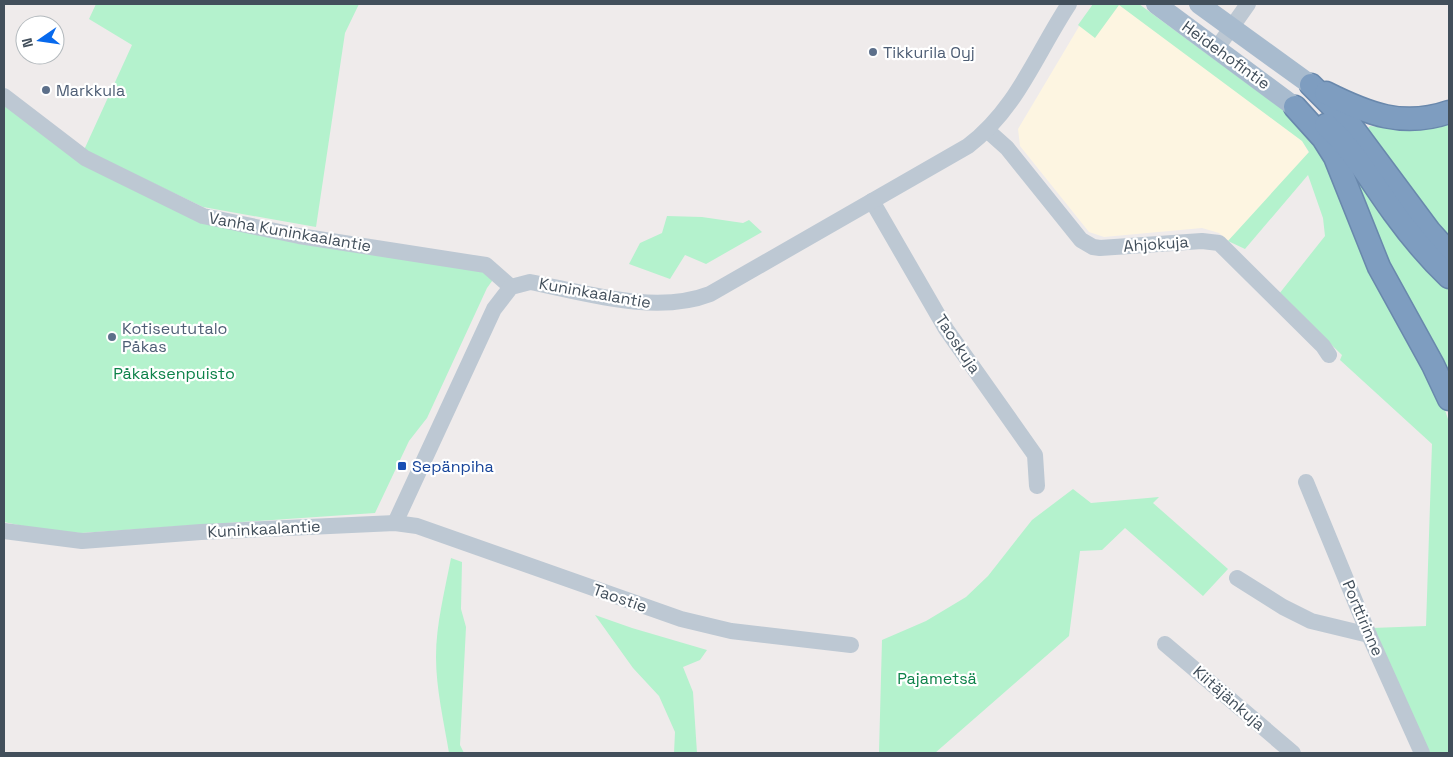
<svg xmlns="http://www.w3.org/2000/svg" width="1453" height="757" font-family="'Space Grotesk',sans-serif">
  <style>
    .commercial { fill: #fdf5e1 }
    .green { fill: #b4f2cd }
    .lines { fill: none; stroke-linecap: round; stroke-linejoin: round }
    .highway-casing { stroke: #6988ac; stroke-width: 25 }
    .minor { stroke: #bdc8d3; stroke-width: 16 }
    .major { stroke: #a8bbce; stroke-width: 20 }
    .highway { stroke: #7e9dc0; stroke-width: 22 }
    .service-dot { fill: #5c6f8a; stroke: #fff; stroke-width: 2 }
    .transit-dot { fill: #1a4fb4; stroke: #fff; stroke-width: 2 }
    .labels { text-anchor: middle; dominant-baseline: central; stroke-width: 4.5; stroke-linejoin: round; paint-order: stroke }
    .service-label { font-size: 16px; fill: #4e5e75; stroke: #fff; text-anchor: start }
    .street-label { font-size: 16px; fill: #424f5b; stroke: #fff }
    .park-label { font-size: 16px; fill: #0d8249; stroke: #fff }
    .transit-label { font-size: 16px; fill: #164399; stroke: #fff; text-anchor: start }
  </style>
  <rect width="100%" height="100%" fill="#efebeb"/>
  <path class="commercial" d="M 1095,4 L 1122,4 L 1300,137 L 1309,153 L 1228,241 L 1219,233 L 1202,228 L 1104,237 L 1089,232 L 1020,146 L 1018,129 L 1090,8 Z"/>
  <g class="green">
    <path d="M 96,4 L 359,4 L 345,33 L 316,227 L 203,207 L 84,150 L 132,45 L 89,19 Z"/>
    <path d="M 1093,4 L 1139,4 L 1282,109 L 1314,138 L 1441,398 L 1449,422 L 1449,753 L 1429,753 L 1372,628 L 1426,626 L 1432,444 L 1340,360 L 1342,355 L 1279,294 L 1325,236 L 1323,218 L 1308,175 L 1245,249 L 1228,241 L 1309,152 L 1302,141 L 1119,5 L 1095,38 L 1078,25 Z"/>
    <path d="M 4,102 L 179,209 L 484,268 L 495,277 L 487,288 L 427,418 L 409,441 L 375,513 L 81,533 L 37,529 L 4,522 Z"/>
    <path d="M 1449,122 L 1449,239 L 1366,130 L 1370,126 C 1400,130 1419,130 1449,122 Z"/>
    <path d="M 1350,170 L 1441,282 L 1449,288 L 1449,381 L 1392,278 Z"/>
    <path d="M 667,216 L 702,217 L 743,223 L 749,220 L 762,232 L 706,264 L 685,255 L 670,279 L 629,264 L 640,243 L 662,233 Z"/>
    <path d="M 1073,489 L 1091,503 L 1159,497 L 1153,503 L 1228,569 L 1203,596 L 1125,528 L 1102,550 L 1080,551 L 1069,636 L 935,753 L 852,753 L 879,752 L 882,640 L 926,621 L 966,597 L 988,576 L 1032,520 Z"/>
    <path d="M 451,558 L 462,562 L 461,609 L 466,627 L 460,745 L 464,753 L 449,753 C 444,722 436,689 436,657 C 436,624 445,590 451,558 Z"/>
    <path d="M 595,615 L 632,628 L 707,650 L 700,660 L 683,667 L 693,692 L 697,753 L 674,753 L 675,732 L 659,696 L 633,668 Z"/>
  </g>
  <g class="lines">
    <defs>
      <g id="highway">
        <path d="M 1311,85 L 1349,123 L 1430,232 L 1449,253"/>
        <path d="M 1326,93 C 1368,114 1403,128 1449,112"/>
        <path d="M 1295,107 L 1323,138 L 1335,157 L 1379,267 L 1433,365 L 1449,399"/>
        <path d="M 1326,125 C 1354,150 1372,183 1394,213 C 1410,235 1429,258 1449,277"/>
      </g>
    </defs>
    <use href="#highway" class="highway-casing"/>
    <g class="minor">
      <path d="M 1217,48 L 1248,4"/>
      <path d="M 4,96 L 85,158 L 203,216 L 299,236 L 486,265 L 511,287"/>
      <path d="M 988,131 L 1007,148 L 1081,240 L 1093,247 L 1100,248 L 1202,241 L 1219,243 L 1323,346 L 1329,355"/>
      <path d="M 872,201 L 946,329 L 1035,455 L 1037,486"/>
      <path d="M 1306,482 L 1369,635 L 1422,753"/>
      <path d="M 395,523 L 494,309 L 511,287 L 530,282 C 586,293 656,315 710,294 L 968,146 C 1017,109 1036,54 1069,4"/>
      <path d="M 4,531 L 82,541 L 201,532 L 395,523 L 417,526 L 681,619 L 731,631 L 851,645"/>
      <path d="M 1237,578 L 1283,607 L 1311,621 L 1369,635"/>
      <path d="M 1165,644 L 1293,753"/>
    </g>
    <g class="major">
      <path d="M 1156,4 L 1295,107"/>
      <path d="M 1199,4 L 1311,85"/>
    </g>
    <use href="#highway" class="highway"/>
  </g>
  <g class="service-dot">
    <circle cx="873" cy="52" r="5"/>
    <circle cx="46" cy="90" r="5"/>
    <circle cx="112" cy="337" r="5"/>
  </g>
  <rect class="transit-dot" x="397" y="461" width="10" height="10" rx="2.5"/>
  <g class="labels">
    <g class="service-label">
      <text x="883" y="52">Tikkurila Oyj</text>
      <text x="56" y="90">Markkula</text>
      <text x="122" y="328">Kotiseututalo<tspan x="122" dy="18">Påkas</tspan></text>
    </g>
    <g class="street-label">
      <text transform="translate(1226 55) rotate(36)">Heidehofintie</text>
      <text transform="translate(290 232) rotate(10)">Vanha Kuninkaalantie</text>
      <text transform="translate(1156 244) rotate(-4)">Ahjokuja</text>
      <text transform="translate(595 293) rotate(10)">Kuninkaalantie</text>
      <text transform="translate(958 344) rotate(56)">Taoskuja</text>
      <text transform="translate(264 529) rotate(-3)">Kuninkaalantie</text>
      <text transform="translate(620 598) rotate(19)">Taostie</text>
      <text transform="translate(1363 618) rotate(67)">Porttirinne</text>
      <text transform="translate(1229 698) rotate(41)">Kiitäjänkuja</text>
    </g>
    <g class="park-label">
      <text x="174" y="373">Påkaksenpuisto</text>
      <text x="937" y="678">Pajametsä</text>
    </g>
    <g class="transit-label">
      <text x="412" y="466">Sepänpiha</text>
    </g>
  </g>
  <rect width="1453" height="757" fill="none" stroke="#424f5b" stroke-width="10"/>
  <g transform="translate(40 40) rotate(257)"><circle r="24" fill="#ffffff" stroke="#b3b9bd"/>
  <path d="M0-4L9 19L0 12L-9 19Z" fill="#0769ed"/>
  <text y="-8" font-size="14" font-weight="bold" text-anchor="middle" fill="#424f5b">N</text>
  </g>
</svg>
